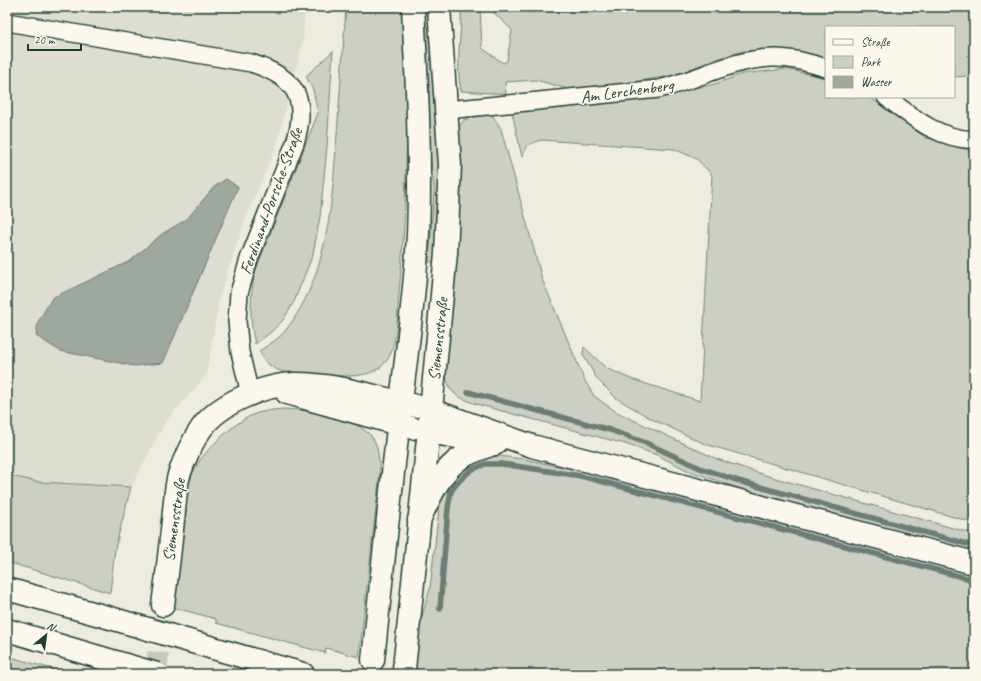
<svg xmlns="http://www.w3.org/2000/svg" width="981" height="681" font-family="Caveat,sans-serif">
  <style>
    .built { fill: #ddddd2 }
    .green { fill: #cbcfc4; stroke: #75867c }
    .water { fill: #9fa89f; stroke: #6c7d74 }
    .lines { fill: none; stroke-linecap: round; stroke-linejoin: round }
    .stream { stroke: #6c7d74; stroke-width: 5.5 }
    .secondary-tunnel { stroke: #c5c9be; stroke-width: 22; stroke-dasharray: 22 11; stroke-linecap: butt }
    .minor-casing { stroke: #1f3d34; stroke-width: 20 }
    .secondary-casing { stroke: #1f3d34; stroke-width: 25 }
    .motorway-casing { stroke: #1f3d34; stroke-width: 25 }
    .minor { stroke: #fbf7ec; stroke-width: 17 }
    .secondary { stroke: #fbf7ec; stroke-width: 22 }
    .motorway { stroke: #fbf7ec; stroke-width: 22 }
    .motorway-bridge-casing { stroke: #1f3d34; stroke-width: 25; stroke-linecap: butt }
    .motorway-bridge { stroke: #fbf7ec; stroke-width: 22 }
    .labels { text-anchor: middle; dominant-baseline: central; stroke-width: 3; stroke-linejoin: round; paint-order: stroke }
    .street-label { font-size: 17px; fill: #1f3d34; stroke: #fbf7ec }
  </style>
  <rect width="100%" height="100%" fill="#eeece1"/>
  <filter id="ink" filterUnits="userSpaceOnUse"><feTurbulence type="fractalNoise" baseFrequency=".025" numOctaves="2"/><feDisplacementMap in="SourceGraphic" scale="8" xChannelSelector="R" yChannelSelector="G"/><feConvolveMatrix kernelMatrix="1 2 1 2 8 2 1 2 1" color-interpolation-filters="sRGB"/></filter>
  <g filter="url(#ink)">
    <path class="built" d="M 7,7 L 305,7 L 303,41 L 276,148 L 246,217 L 220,295 L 206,376 L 166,421 L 131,487 L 38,482 L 7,475 Z"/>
    <g class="green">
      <path d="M 346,7 L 405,7 C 408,104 408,198 399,294 C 397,314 398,350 384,364 C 370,379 345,376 326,375 C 307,375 284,377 268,364 C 264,361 262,355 259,351 C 268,345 279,339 286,330 C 329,274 332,202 337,134 C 340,92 343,49 346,7 Z"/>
      <path d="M 423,7 L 429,7 L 440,149 L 436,262 L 429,262 L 434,189 L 427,127 Z"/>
      <path d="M 461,7 L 480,7 L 482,48 L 503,63 L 507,61 L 512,30 L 489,8 L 490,7 L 974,7 L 974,76 L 954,77 L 954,27 L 826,27 L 826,61 L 775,51 L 743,51 L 710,61 L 677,75 L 619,84 L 568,89 L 536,80 L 505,82 L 506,94 L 461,91 C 455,63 462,35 461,7 Z"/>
      <path d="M 333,51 L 327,147 L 320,217 L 313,254 L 294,302 L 283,320 L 270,333 L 255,344 C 249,318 250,298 255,272 L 318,113 L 313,90 L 306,76 Z"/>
      <path d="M 786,69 L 826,78 L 826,97 L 868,97 L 875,101 L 926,138 L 974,148 L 974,523 L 705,444 L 650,418 L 616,398 L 597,379 L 583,355 L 584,347 L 606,368 L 631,379 L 700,401 L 712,175 L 697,159 L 674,149 L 541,140 L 528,145 L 522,157 L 512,112 L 645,98 L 715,84 L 742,74 Z"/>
      <path d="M 481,115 L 493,116 L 501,129 L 542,279 L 584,379 L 594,396 L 615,411 L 629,418 L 717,459 L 768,476 L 974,534 L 974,552 L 753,493 L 689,471 L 657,455 L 625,444 L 476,404 C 469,401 459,398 454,393 C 443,382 446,363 446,350 L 460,183 L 459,127 L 464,120 Z"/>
      <path d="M 283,409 C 308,410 363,417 375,442 C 379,451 379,463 380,473 L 359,657 L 326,648 L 325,653 L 216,623 L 216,619 L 172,607 L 187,489 C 190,480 193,471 198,463 C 209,447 232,425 250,416 C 261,411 272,410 283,409 Z"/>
      <path d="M 499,456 L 524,459 L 594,474 L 974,573 L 974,674 L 417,674 L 413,673 L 417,635 L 430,588 L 439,508 L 442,495 L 459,470 L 483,457 Z"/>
      <path d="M 7,475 L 38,482 L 131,487 L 115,549 L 110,593 L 7,562 Z"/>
      <path d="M 7,656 L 70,674 L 7,674 Z"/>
    </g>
    <path class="water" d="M 226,179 L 238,187 L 163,363 L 134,366 L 60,351 L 36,336 L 38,322 L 52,298 L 130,261 L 162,234 L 187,219 L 214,187 Z"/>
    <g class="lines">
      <g class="stream">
        <path d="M 468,392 L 610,430 L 646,443 L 700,468 L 742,482 L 974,546"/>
        <path d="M 440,609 L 448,508 L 451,491 L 459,481 L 471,470 L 485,464 L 502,464 L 581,476 L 974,580"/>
      </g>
      <path class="secondary-tunnel" d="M 156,674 L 163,605"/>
      <defs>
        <g id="minor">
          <path d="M 7,22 L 251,63 C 295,77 309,97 295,143 L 249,259 L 239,293 L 237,321 L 240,352 L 250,394"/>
          <path d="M 886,97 C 915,119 937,138 974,140"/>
          <path d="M 447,110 L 659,89 C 697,80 733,59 772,58 C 790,57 809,63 826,68"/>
        </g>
        <g id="secondary">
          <path d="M 287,393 L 412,428"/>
          <path d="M 163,605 C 167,577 170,549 173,520 C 175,506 175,489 179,475 C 184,460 192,442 201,429 C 219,403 264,385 294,384 C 333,383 379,398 416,406"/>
          <path d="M 373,660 C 381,583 389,505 398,428 C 405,363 415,299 418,234 C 421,159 417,83 413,7"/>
          <path d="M 404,669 L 431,410 L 446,253 L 450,165 L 439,7"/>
        </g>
        <g id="motorway">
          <path d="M 431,410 L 532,446 L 974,563"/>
          <path d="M 429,432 L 495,444"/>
          <path d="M 419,520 C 430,497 441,469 464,456 C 473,451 483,448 493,444"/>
          <path d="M 7,589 L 107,617"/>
          <path d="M 7,630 L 102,658"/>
          <path d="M 213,648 L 303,674"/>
        </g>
      </defs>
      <use href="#minor" class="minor-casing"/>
      <use href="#secondary" class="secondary-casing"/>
      <use href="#motorway" class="motorway-casing"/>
      <use href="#minor" class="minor"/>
      <use href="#secondary" class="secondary"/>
      <use href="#motorway" class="motorway"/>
      <defs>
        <g id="motorway-bridge">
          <path d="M 107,617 L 213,648"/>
          <path d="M 102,658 L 157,674"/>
        </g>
      </defs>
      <use href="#motorway-bridge" class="motorway-bridge-casing"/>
      <use href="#motorway-bridge" class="motorway-bridge"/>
    </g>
  </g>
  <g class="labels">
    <g class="street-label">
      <text transform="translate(627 91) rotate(-8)">Am Lerchenberg</text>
      <text transform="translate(271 201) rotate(-70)">Ferdinand-Porsche-Straße</text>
      <text transform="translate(438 339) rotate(-84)">Siemensstraße</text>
      <text transform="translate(174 520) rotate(-82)">Siemensstraße</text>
    </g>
  </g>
  <rect width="981" height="681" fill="none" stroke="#fbf7ec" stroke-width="24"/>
  <rect x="12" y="12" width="957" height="657" fill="none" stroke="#1f3d34" stroke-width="1.5" filter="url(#ink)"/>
  <rect x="825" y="26" width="130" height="72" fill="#fbf7ec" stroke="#a3ada2"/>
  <rect x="833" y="39" width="20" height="6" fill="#fbf7ec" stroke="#a3ada2"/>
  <text x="861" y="46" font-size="12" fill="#1f3d34">Straße</text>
  <rect x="833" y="56" width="20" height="12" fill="#cbcfc4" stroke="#a3ada2"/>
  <text x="861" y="66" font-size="12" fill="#1f3d34">Park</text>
  <rect x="833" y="76" width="20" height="12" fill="#9fa89f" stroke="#a3ada2"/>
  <text x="861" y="86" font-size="12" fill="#1f3d34">Wasser</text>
  <g transform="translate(46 635) rotate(29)" stroke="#fbf7ec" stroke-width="3" paint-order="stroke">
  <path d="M0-3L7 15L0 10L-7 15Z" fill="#1f3d34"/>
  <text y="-6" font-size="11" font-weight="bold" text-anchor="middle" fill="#1f3d34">N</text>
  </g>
  <path d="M28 44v6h53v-6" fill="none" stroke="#1f3d34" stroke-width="2"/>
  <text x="34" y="44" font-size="12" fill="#1f3d34" stroke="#fbf7ec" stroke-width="3" paint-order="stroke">20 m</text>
</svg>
